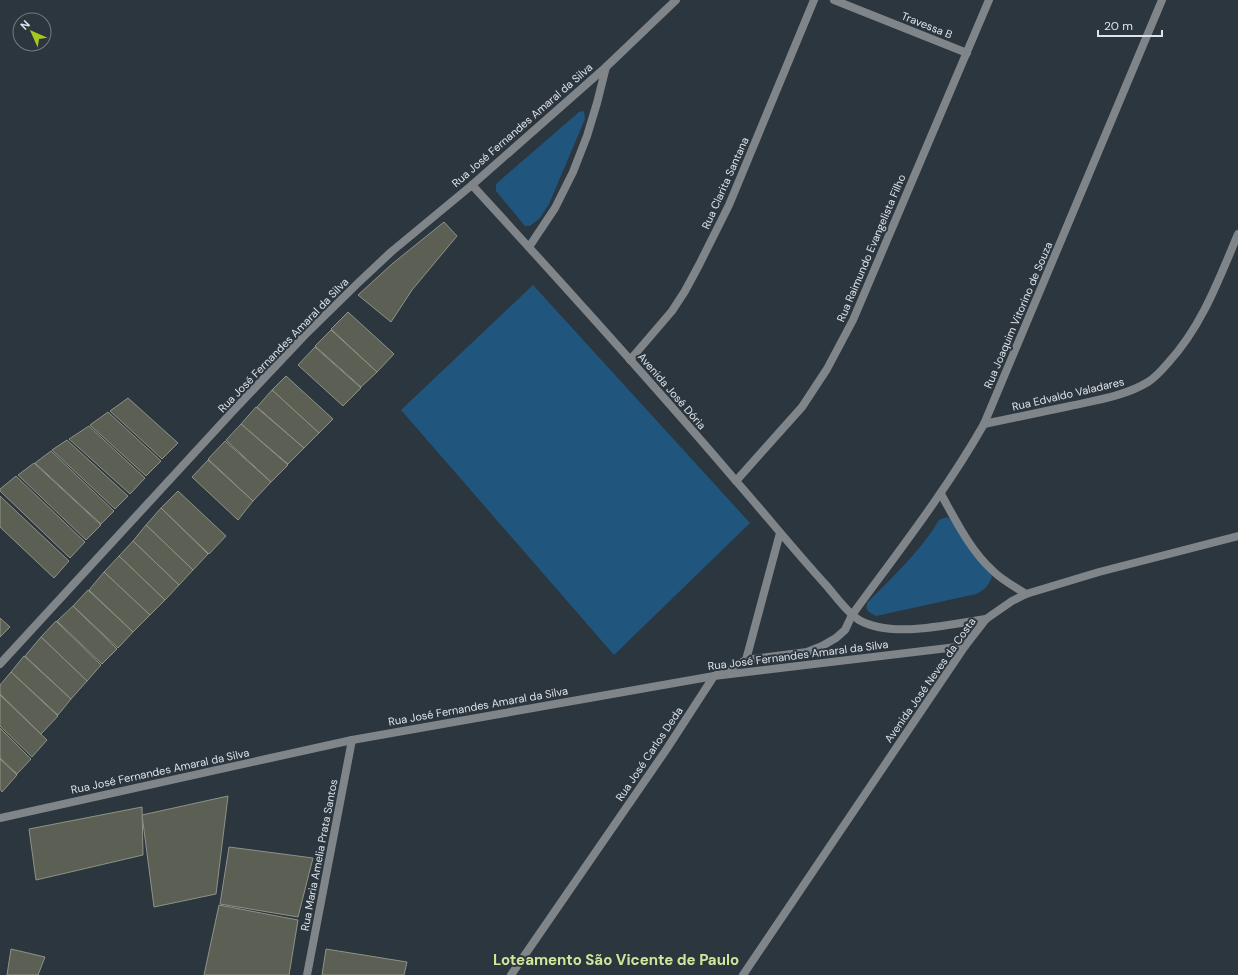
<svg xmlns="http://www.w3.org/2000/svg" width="1238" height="975" font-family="'DM Sans',sans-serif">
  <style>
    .green { fill: #20557d }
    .building { fill: #5c6054; stroke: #8f9386 }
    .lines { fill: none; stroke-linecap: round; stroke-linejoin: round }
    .minor { stroke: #808589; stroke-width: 8 }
    .tertiary { stroke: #808589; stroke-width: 8 }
    .labels { text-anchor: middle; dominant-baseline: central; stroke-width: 4; stroke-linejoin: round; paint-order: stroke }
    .street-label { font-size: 11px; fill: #dde3e8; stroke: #2c363e }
    .district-label { font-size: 15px; font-weight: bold; fill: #d0e69b; stroke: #2c363e }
  </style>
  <rect width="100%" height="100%" fill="#2c363e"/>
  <g class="green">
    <path d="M 584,111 L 585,119 L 549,204 L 540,218 L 530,226 L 525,226 L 496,191 L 496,184 L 579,112 Z"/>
    <path d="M 533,285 L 750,523 L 614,655 L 401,410 Z"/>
    <path d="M 947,517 C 955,521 956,529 961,537 C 969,551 981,564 992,576 C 990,585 984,590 976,594 L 876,616 C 869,612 865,611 867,603 C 892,577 921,551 939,520 Z"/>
  </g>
  <g class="building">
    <path d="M 444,222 L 457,236 L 412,290 L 391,322 L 358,295 L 392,264 Z"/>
    <path d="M 348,312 L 394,354 L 377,372 L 331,329 Z"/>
    <path d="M 331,330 L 377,372 L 361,387 L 315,346 Z"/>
    <path d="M 315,347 L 361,388 L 343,406 L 298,365 Z"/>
    <path d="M 286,376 L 333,419 L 319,433 L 272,390 Z"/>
    <path d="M 272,390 L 319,433 L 304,448 L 257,407 Z"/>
    <path d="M 128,398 L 178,443 L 162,459 L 110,411 Z"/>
    <path d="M 256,407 L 304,448 L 288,464 L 241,424 Z"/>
    <path d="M 108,412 L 161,461 L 146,476 L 90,425 Z"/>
    <path d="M 241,424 L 288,465 L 271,482 L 226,440 Z"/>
    <path d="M 89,426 L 145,478 L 130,494 L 69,439 Z"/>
    <path d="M 67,440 L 128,496 L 115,509 L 52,450 Z"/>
    <path d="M 225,441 L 271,482 L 253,501 L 208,459 Z"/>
    <path d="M 51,451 L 114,511 L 101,524 L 35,463 Z"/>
    <path d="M 208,460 L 253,501 L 238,520 L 192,477 Z"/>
    <path d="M 34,463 L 101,525 L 86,540 L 18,475 Z"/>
    <path d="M 16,476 L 85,542 L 70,558 L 0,491 L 0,489 Z"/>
    <path d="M 178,491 L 226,536 L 209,554 L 161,508 Z"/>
    <path d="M 0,496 L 69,561 L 54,578 L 0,527 Z"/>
    <path d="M 161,508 L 208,554 L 193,570 L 146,525 Z"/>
    <path d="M 146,525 L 193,570 L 179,585 L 133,541 Z"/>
    <path d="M 133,541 L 179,585 L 165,600 L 119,556 Z"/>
    <path d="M 119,556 L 165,600 L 150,615 L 104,572 Z"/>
    <path d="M 104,572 L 150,615 L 133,632 L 89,590 Z"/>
    <path d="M 88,590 L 133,632 L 118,648 L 73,606 Z"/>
    <path d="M 73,606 L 117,649 L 102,664 L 57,621 Z"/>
    <path d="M 0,618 L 10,627 L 0,637 Z"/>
    <path d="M 56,621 L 101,665 L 87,681 L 41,637 Z"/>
    <path d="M 41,637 L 87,681 L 71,699 L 25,656 Z"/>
    <path d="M 24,656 L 71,699 L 58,715 L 11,672 Z"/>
    <path d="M 11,672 L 58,716 L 41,734 L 0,694 L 0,685 Z"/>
    <path d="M 0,695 L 47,740 L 32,757 L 0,726 Z"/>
    <path d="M 0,728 L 31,759 L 17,774 L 0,758 Z"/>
    <path d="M 0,759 L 17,775 L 2,792 L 0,789 Z"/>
    <path d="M 228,796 L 216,894 L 154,907 L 142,815 Z"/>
    <path d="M 142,807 L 143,855 L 36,880 L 29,829 Z"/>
    <path d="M 229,847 L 313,858 L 298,917 L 220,904 Z"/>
    <path d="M 219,905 L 298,920 L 289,975 L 204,975 Z"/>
    <path d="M 11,949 L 45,957 L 38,975 L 39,975 L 7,975 Z"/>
    <path d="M 326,949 L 407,962 L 404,975 L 322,975 Z"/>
  </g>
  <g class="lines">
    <g class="minor">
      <path d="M 834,0 L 967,53"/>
      <path d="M 472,185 C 561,282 650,380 736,481 C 766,515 794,550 825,584 C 835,595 846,612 859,620 C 892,639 950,624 986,619"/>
      <path d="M 529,247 L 555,208 L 573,172 L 587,136 L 597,103 L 606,67"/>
      <path d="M 630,360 L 672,311 L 685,291 L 699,265 L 729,205 L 814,0"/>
      <path d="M 984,424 C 1013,418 1042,412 1070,406 C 1097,400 1125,396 1148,382 C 1156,377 1162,370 1168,363 C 1202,326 1219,279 1238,234"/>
      <path d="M 736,481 L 802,407 L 827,369 L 853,320 L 989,0"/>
      <path d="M 941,494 C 956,521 970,550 993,571 C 1002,580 1015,587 1026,594"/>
      <path d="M 746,660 L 780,533"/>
      <path d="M 0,664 L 233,411 L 304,336 L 358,283 L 391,252 L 472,185 L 606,67 L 676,0"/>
      <path d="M 0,818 L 352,740 L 714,676 L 965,646"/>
      <path d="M 307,975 L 352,740"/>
      <path d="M 511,975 L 666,750 L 714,676 L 746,660 L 807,652 L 822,646 L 836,638 L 845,630 L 852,615 C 898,552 946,491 984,424 L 1162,0"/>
    </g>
    <path class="tertiary" d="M 743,975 L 965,646 L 986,619 L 1012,601 L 1026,594 L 1099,572 L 1238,536"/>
  </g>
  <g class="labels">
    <g class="street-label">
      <text transform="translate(927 25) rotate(22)">Travessa B</text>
      <text transform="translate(522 125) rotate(-41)">Rua José Fernandes Amaral da Silva</text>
      <text transform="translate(725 183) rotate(-66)">Rua Clarita Santana</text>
      <text transform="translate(871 248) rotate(-67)">Rua Raimundo Evangelista Filho</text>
      <text transform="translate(1018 315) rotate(-67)">Rua Joaquim Vitorino de Souza</text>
      <text transform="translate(283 345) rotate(-46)">Rua José Fernandes Amaral da Silva</text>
      <text transform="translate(672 391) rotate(49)">Avenida José Dória</text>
      <text transform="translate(1068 394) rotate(-13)">Rua Edvaldo Valadares</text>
      <text transform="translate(798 655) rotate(-7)">Rua José Fernandes Amaral da Silva</text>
      <text transform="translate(930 680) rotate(-55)">Avenida José Neves da Costa</text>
      <text transform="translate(478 706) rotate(-10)">Rua José Fernandes Amaral da Silva</text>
      <text transform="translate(649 754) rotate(-56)">Rua José Carlos Deda</text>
      <text transform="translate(160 771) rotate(-12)">Rua José Fernandes Amaral da Silva</text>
      <text transform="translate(319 855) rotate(-79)">Rua Maria Amelia Prata Santos</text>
    </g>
    <g class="district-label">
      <text x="616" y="960">Loteamento São Vicente de Paulo</text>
    </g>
  </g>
  <g transform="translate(32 32) rotate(315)"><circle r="19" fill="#2c363e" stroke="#737b82"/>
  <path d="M0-3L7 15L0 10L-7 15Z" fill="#a6c821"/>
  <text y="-6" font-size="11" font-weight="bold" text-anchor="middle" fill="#dde3e8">N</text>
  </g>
  <path d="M1098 30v6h64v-6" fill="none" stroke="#dde3e8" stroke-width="2"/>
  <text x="1104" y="30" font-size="12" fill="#dde3e8" stroke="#2c363e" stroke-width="3" paint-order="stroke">20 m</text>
</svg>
